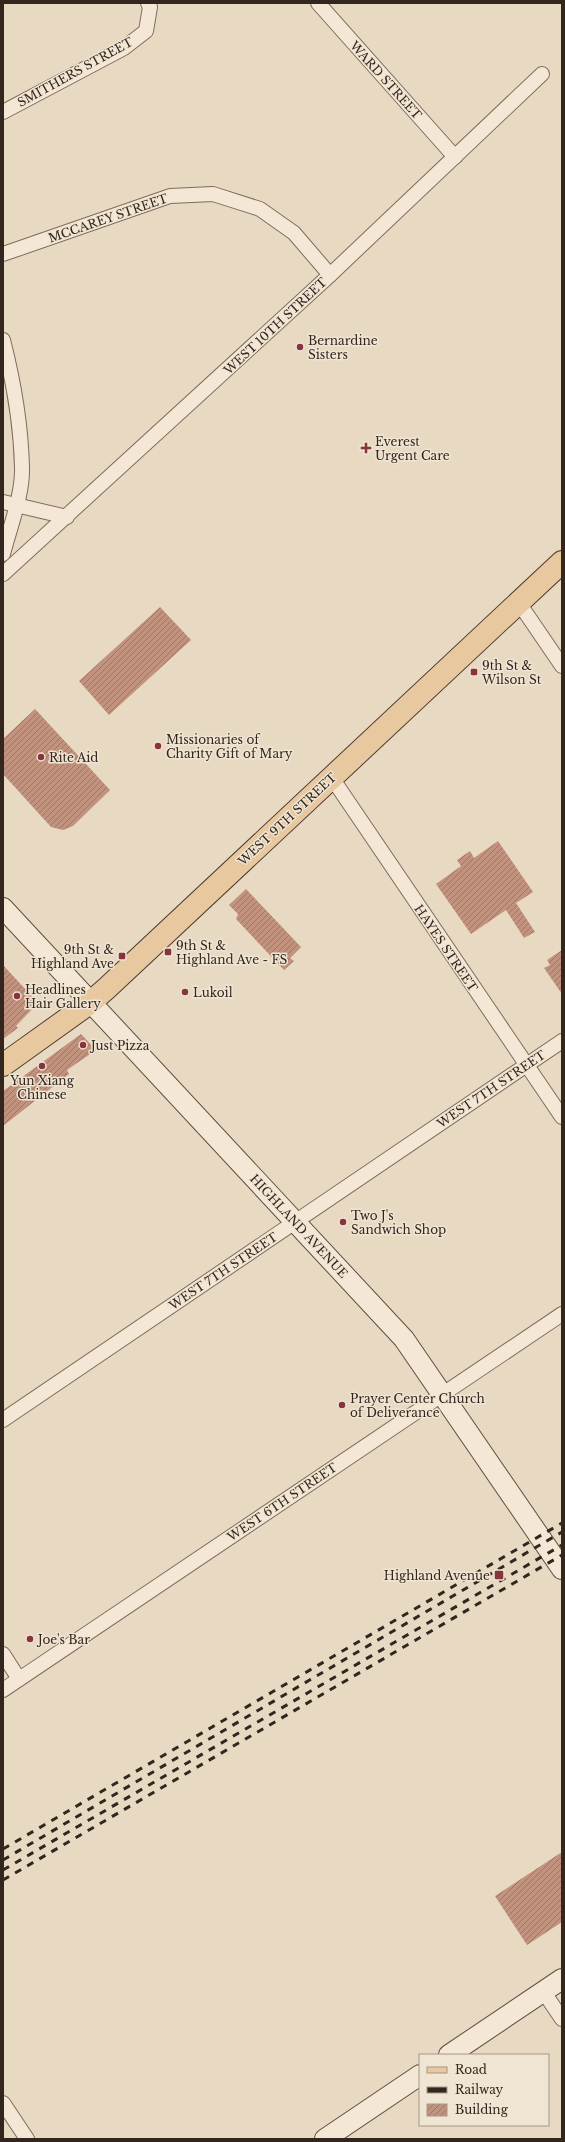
<svg xmlns="http://www.w3.org/2000/svg" width="565" height="2142" font-family="'Libre Baskerville',serif">
  <style>
    .building { fill: url(#building-hatch) }
    .lines { fill: none; stroke-linecap: round; stroke-linejoin: round }
    .minor-casing { stroke: #806b5c; stroke-width: 16 }
    .secondary-casing { stroke: #624d3f; stroke-width: 22 }
    .primary-casing { stroke: #4e3b30; stroke-width: 24 }
    .minor { stroke: #f4e7d5; stroke-width: 14 }
    .secondary { stroke: #f4e7d5; stroke-width: 20 }
    .primary { stroke: #e7c89f; stroke-width: 22 }
    .rail { stroke: #32261e; stroke-width: 3; stroke-dasharray: 7 7; stroke-linecap: butt }
    .poi-dot { fill: #87343e; stroke: #f0e4d2; stroke-width: 1.5 }
    .labels { text-anchor: middle; dominant-baseline: central; stroke-width: 3; stroke-linejoin: round; paint-order: stroke }
    .street-label { font-size: 12px; fill: #32261e; stroke: #f0e4d2 }
    .poi-label { font-size: 12px; fill: #32261e; stroke: #f0e4d2; text-anchor: start }
  </style>
  <defs>
    <pattern id="building-hatch" width="6" height="6" patternUnits="userSpaceOnUse"><rect width="6" height="6" fill="#c1927e"/><path d="M-1 1l2-2M0 6l6-6M5 7l2-2" fill="none" stroke="#9d7767"/></pattern>
  </defs>
  <rect width="100%" height="100%" fill="#e8d9c3"/>
  <g class="building">
    <path d="M 160,607 L 191,640 L 109,715 L 79,681 Z"/>
    <path d="M 35,709 L 110,790 L 73,826 L 63,830 L 51,827 L 3,774 L 3,739 Z"/>
    <path d="M 498,841 L 533,892 L 516,903 L 535,932 L 524,938 L 506,910 L 471,934 L 436,884 L 461,866 L 457,860 L 470,851 L 474,858 Z"/>
    <path d="M 246,889 L 301,947 L 290,958 L 294,961 L 284,970 L 236,919 L 238,914 L 229,905 Z"/>
    <path d="M 562,950 L 562,994 L 544,968 L 550,965 L 547,960 Z"/>
    <path d="M 3,965 L 38,1003 L 16,1026 L 18,1028 L 3,1039 Z"/>
    <path d="M 81,1034 L 96,1050 L 67,1070 L 69,1074 L 3,1126 L 3,1091 Z"/>
    <path d="M 562,1852 L 562,1922 L 527,1945 L 495,1896 Z"/>
  </g>
  <g class="lines">
    <defs>
      <g id="minor">
        <path d="M 318,3 L 455,157"/>
        <path d="M 3,112 L 124,48 L 146,31 L 150,7 L 148,3"/>
        <path d="M 3,254 L 170,196 L 213,194 L 260,209 L 294,233 L 330,275"/>
        <path d="M 3,340 C 13,379 21,427 22,467 C 23,494 10,527 3,554"/>
        <path d="M 3,502 L 67,517"/>
        <path d="M 3,574 L 330,275 L 542,74"/>
        <path d="M 519,603 L 562,666"/>
        <path d="M 332,778 L 562,1117"/>
        <path d="M 3,1420 L 562,1041"/>
        <path d="M 3,1654 L 19,1679"/>
        <path d="M 3,1690 L 562,1314"/>
        <path d="M 543,1991 L 562,2019"/>
        <path d="M 3,2103 L 27,2139"/>
      </g>
      <g id="secondary">
        <path d="M 3,908 L 404,1339 L 562,1569"/>
        <path d="M 449,2055 L 562,1979"/>
        <path d="M 325,2139 L 420,2075"/>
      </g>
      <path id="primary" d="M 3,1065 L 91,1002 L 107,988 L 562,562"/>
    </defs>
    <use href="#minor" class="minor-casing"/>
    <use href="#secondary" class="secondary-casing"/>
    <use href="#primary" class="primary-casing"/>
    <use href="#minor" class="minor"/>
    <use href="#secondary" class="secondary"/>
    <use href="#primary" class="primary"/>
    <g class="rail">
      <path d="M 3,1849 L 562,1523"/>
      <path d="M 3,1860 L 562,1532"/>
      <path d="M 3,1870 L 562,1545"/>
      <path d="M 3,1880 L 562,1555"/>
    </g>
  </g>
  <g class="poi-dot">
    <circle cx="300" cy="347" r="4"/>
    <path d="M364 442h4v4h4v4h-4v4h-4v-4h-4v-4h4z"/>
    <rect x="470" y="668" width="8" height="8" rx="2"/>
    <circle cx="158" cy="746" r="4"/>
    <circle cx="41" cy="757" r="4"/>
    <rect x="164" y="948" width="8" height="8" rx="2"/>
    <rect x="118" y="952" width="8" height="8" rx="2"/>
    <circle cx="185" cy="992" r="4"/>
    <circle cx="17" cy="996" r="4"/>
    <circle cx="83" cy="1045" r="4"/>
    <circle cx="42" cy="1066" r="4"/>
    <circle cx="343" cy="1222" r="4"/>
    <circle cx="342" cy="1405" r="4"/>
    <rect x="494" y="1570" width="10" height="10" rx="2"/>
    <circle cx="30" cy="1639" r="4"/>
  </g>
  <g class="labels">
    <g class="street-label">
      <text transform="translate(75 72) rotate(-29)">SMITHERS STREET</text>
      <text transform="translate(386 80) rotate(48)">WARD STREET</text>
      <text transform="translate(108 218) rotate(-19)">MCCAREY STREET</text>
      <text transform="translate(275 326) rotate(-43)">WEST 10TH STREET</text>
      <text transform="translate(287 819) rotate(-43)">WEST 9TH STREET</text>
      <text transform="translate(446 948) rotate(56)">HAYES STREET</text>
      <text transform="translate(491 1089) rotate(-34)">WEST 7TH STREET</text>
      <text transform="translate(299 1226) rotate(47)">HIGHLAND AVENUE</text>
      <text transform="translate(223 1271) rotate(-34)">WEST 7TH STREET</text>
      <text transform="translate(282 1502) rotate(-34)">WEST 6TH STREET</text>
    </g>
    <g class="poi-label">
      <text x="308" y="340">Bernardine<tspan x="308" dy="14">Sisters</tspan></text>
      <text x="375" y="441">Everest<tspan x="375" dy="14">Urgent Care</tspan></text>
      <text x="482" y="665">9th St &amp;<tspan x="482" dy="14">Wilson St</tspan></text>
      <text x="166" y="739">Missionaries of<tspan x="166" dy="14">Charity Gift of Mary</tspan></text>
      <text x="49" y="757">Rite Aid</text>
      <text x="176" y="945">9th St &amp;<tspan x="176" dy="14">Highland Ave - FS</tspan></text>
      <text x="114" y="949" text-anchor="end">9th St &amp;<tspan x="114" dy="14">Highland Ave</tspan></text>
      <text x="25" y="989">Headlines<tspan x="25" dy="14">Hair Gallery</tspan></text>
      <text x="193" y="992">Lukoil</text>
      <text x="91" y="1045">Just Pizza</text>
      <text x="42" y="1080" text-anchor="middle">Yun Xiang<tspan x="42" dy="14">Chinese</tspan></text>
      <text x="351" y="1215">Two J's<tspan x="351" dy="14">Sandwich Shop</tspan></text>
      <text x="350" y="1398">Prayer Center Church<tspan x="350" dy="14">of Deliverance</tspan></text>
      <text x="490" y="1575" text-anchor="end">Highland Avenue</text>
      <text x="38" y="1639">Joe's Bar</text>
    </g>
  </g>
  <rect width="565" height="2142" fill="none" stroke="#32261e" stroke-width="8"/>
  <rect x="419" y="2054" width="130" height="72" fill="#f0e4d2" stroke="#a4988a"/>
  <rect x="427" y="2067" width="20" height="6" fill="#e7c89f" stroke="#a4988a"/>
  <text x="455" y="2074" font-size="12" fill="#32261e">Road</text>
  <rect x="427" y="2087" width="20" height="6" fill="#32261e" stroke="#a4988a"/>
  <text x="455" y="2094" font-size="12" fill="#32261e">Railway</text>
  <rect x="427" y="2104" width="20" height="12" fill="url(#building-hatch)" stroke="#a4988a"/>
  <text x="455" y="2114" font-size="12" fill="#32261e">Building</text>
</svg>
